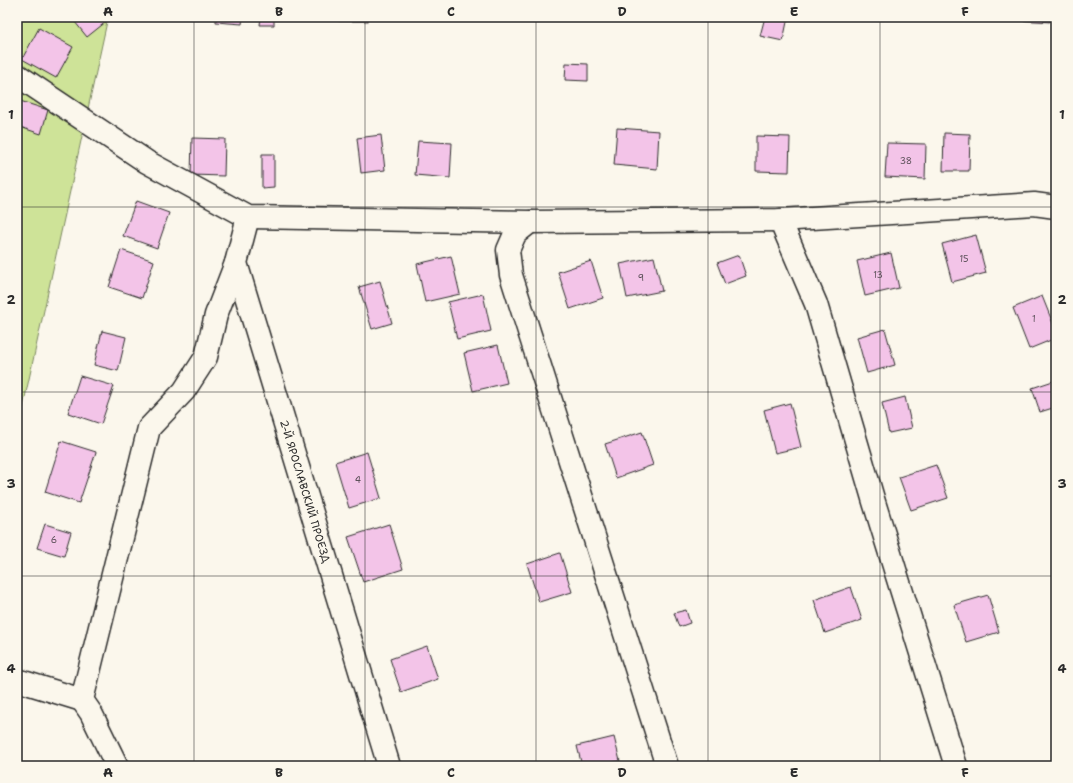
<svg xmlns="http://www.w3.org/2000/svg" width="1073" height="783" font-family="'Shantell Sans',sans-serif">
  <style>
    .green { fill: #cee398; stroke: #7c8762 }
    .building { fill: #f3c4e8; stroke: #2b2b2b }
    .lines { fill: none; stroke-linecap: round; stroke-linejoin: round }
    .minor-casing { stroke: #2b2b2b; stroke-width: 25 }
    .minor { stroke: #fbf7ec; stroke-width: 22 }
    .grid { fill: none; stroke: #2b2b2b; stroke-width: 1; stroke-opacity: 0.55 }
    .labels { text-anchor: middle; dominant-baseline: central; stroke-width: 4; stroke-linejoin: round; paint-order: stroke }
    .number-label { font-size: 9px; fill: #5d515a }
    .street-label { font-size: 11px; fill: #2b2b2b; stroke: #fbf7ec }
    .neatline { fill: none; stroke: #2b2b2b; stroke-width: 1.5 }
    .grid-label { font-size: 13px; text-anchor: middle; font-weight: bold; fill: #2b2b2b }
  </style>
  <rect width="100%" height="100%" fill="#fbf7ec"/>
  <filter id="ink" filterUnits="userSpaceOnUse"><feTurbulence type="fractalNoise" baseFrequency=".025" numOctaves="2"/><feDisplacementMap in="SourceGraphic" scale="8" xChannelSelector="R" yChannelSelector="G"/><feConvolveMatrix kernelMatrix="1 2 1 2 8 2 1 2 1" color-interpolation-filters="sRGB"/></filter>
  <g filter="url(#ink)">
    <path class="green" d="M 17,17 L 108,17 L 17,434 Z"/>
    <g class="building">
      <path d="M 71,17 L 112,17 L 87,37 Z"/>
      <path d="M 216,17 L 243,17 L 242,24 L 216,22 Z"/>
      <path d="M 261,17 L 274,17 L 274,25 L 260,25 Z"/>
      <rect x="339" y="17" width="29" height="4"/>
      <rect x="555" y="17" width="35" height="3"/>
      <path d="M 765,17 L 788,17 L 783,41 L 760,36 Z"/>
      <path d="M 1017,17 L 1050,17 L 1050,22 L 1017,20 Z"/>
      <path d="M 39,28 L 73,47 L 56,78 L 22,59 Z"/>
      <path d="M 566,63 L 588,64 L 588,81 L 565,80 Z"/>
      <path d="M 17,100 L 48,110 L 41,134 L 17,126 Z"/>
      <path d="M 617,128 L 659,131 L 657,169 L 614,165 Z"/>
      <path d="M 944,133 L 970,134 L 969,171 L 943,171 Z"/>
      <path d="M 381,135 L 385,170 L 361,173 L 357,138 Z"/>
      <path d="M 756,136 L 790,137 L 789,172 L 756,171 Z"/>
      <path d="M 192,138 L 225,139 L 224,176 L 191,175 Z"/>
      <path d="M 418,141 L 452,143 L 450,178 L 415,175 Z"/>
      <path d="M 887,143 L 926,144 L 925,179 L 885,177 Z"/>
      <path d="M 262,154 L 274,154 L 274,187 L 262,188 Z"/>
      <path d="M 136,201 L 169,213 L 157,248 L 123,236 Z"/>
      <path d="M 976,235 L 986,273 L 952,282 L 942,244 Z"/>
      <path d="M 121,250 L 154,261 L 142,298 L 109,287 Z"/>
      <path d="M 891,253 L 899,288 L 865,296 L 857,261 Z"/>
      <path d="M 739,255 L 746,276 L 725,284 L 717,263 Z"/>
      <path d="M 451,256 L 460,294 L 425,302 L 417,264 Z"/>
      <path d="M 654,257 L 662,291 L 627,298 L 620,264 Z"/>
      <path d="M 591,261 L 603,298 L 570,309 L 558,272 Z"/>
      <path d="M 380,281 L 392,323 L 372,329 L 359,287 Z"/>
      <path d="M 483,294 L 491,331 L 457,339 L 448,302 Z"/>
      <path d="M 1042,296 L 1056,331 L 1056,338 L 1029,349 L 1013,308 Z"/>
      <path d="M 885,329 L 895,365 L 867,373 L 857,337 Z"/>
      <path d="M 102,331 L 126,337 L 118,371 L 94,365 Z"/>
      <path d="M 498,345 L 507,383 L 473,391 L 464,353 Z"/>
      <path d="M 80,376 L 114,386 L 101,424 L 68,413 Z"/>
      <path d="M 1056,380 L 1056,407 L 1040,412 L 1032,388 Z"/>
      <path d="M 905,397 L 912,428 L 889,433 L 882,403 Z"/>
      <path d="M 790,403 L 801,447 L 775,453 L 764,410 Z"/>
      <path d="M 642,432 L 653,465 L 616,478 L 605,444 Z"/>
      <path d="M 61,441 L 96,452 L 79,503 L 45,492 Z"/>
      <path d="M 367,452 L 381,498 L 349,508 L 335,462 Z"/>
      <path d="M 936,465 L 948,498 L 911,510 L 899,477 Z"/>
      <path d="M 45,524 L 71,532 L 64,556 L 37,548 Z"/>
      <path d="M 389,524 L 403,569 L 363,582 L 348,537 Z"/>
      <path d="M 560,553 L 572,592 L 539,602 L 527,564 Z"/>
      <path d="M 851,587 L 862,620 L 825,633 L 814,600 Z"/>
      <path d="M 988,595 L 999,632 L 966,642 L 954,605 Z"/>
      <path d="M 686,610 L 690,623 L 679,627 L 674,613 Z"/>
      <path d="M 427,646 L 438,679 L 401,692 L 390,659 Z"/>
      <path d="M 614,737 L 620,761 L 597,766 L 582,766 L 577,746 Z"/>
    </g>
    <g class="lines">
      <defs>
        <g id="minor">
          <path d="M 17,75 L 147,162 L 248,217 L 530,222 L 780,220 L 1034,204 L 1056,207"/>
          <path id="s1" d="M 248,217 L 236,263 L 389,766"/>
          <path d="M 780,220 L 816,304 L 874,502 L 956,766"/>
          <path d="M 530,222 L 515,234 L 508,250 L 511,275 L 667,766"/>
          <path d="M 17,680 L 82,700"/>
          <path d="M 117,766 L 91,713 L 82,700 L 149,428 L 184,391 L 206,357 L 216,315 L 236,263"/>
        </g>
      </defs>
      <use href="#minor" class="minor-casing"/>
      <use href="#minor" class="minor"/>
    </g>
  </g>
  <path class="grid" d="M 194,17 L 194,766M 365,17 L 365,766M 536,17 L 536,766M 708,17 L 708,766M 880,17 L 880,766M 17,207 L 1056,207M 17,392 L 1056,392M 17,576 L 1056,576"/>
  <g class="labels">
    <g class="number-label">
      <text x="906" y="161">38</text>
      <text x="964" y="259">15</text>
      <text x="878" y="275">13</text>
      <text x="641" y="278">9</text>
      <text x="1034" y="319">1</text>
      <text x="358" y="480">4</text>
      <text x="54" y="540">6</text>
    </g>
    <g class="street-label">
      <text stroke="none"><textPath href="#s1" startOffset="286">2-Й ЯРОСЛАВСКИЙ ПРОЕЗД</textPath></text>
    </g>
  </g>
  <rect width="1073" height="783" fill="none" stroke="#fbf7ec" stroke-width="44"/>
  <rect x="22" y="22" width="1029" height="739" class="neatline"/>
  <g class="grid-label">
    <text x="108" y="16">A</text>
    <text x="279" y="16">B</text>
    <text x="451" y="16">C</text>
    <text x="622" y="16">D</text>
    <text x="794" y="16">E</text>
    <text x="965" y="16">F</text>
    <text x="11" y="119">1</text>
    <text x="1062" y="119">1</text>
    <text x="11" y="304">2</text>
    <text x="1062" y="304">2</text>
    <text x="11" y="488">3</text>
    <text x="1062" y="488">3</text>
    <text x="11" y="673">4</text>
    <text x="1062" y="673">4</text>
    <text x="108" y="777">A</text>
    <text x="279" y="777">B</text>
    <text x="451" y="777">C</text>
    <text x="622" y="777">D</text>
    <text x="794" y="777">E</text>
    <text x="965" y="777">F</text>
  </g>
</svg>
